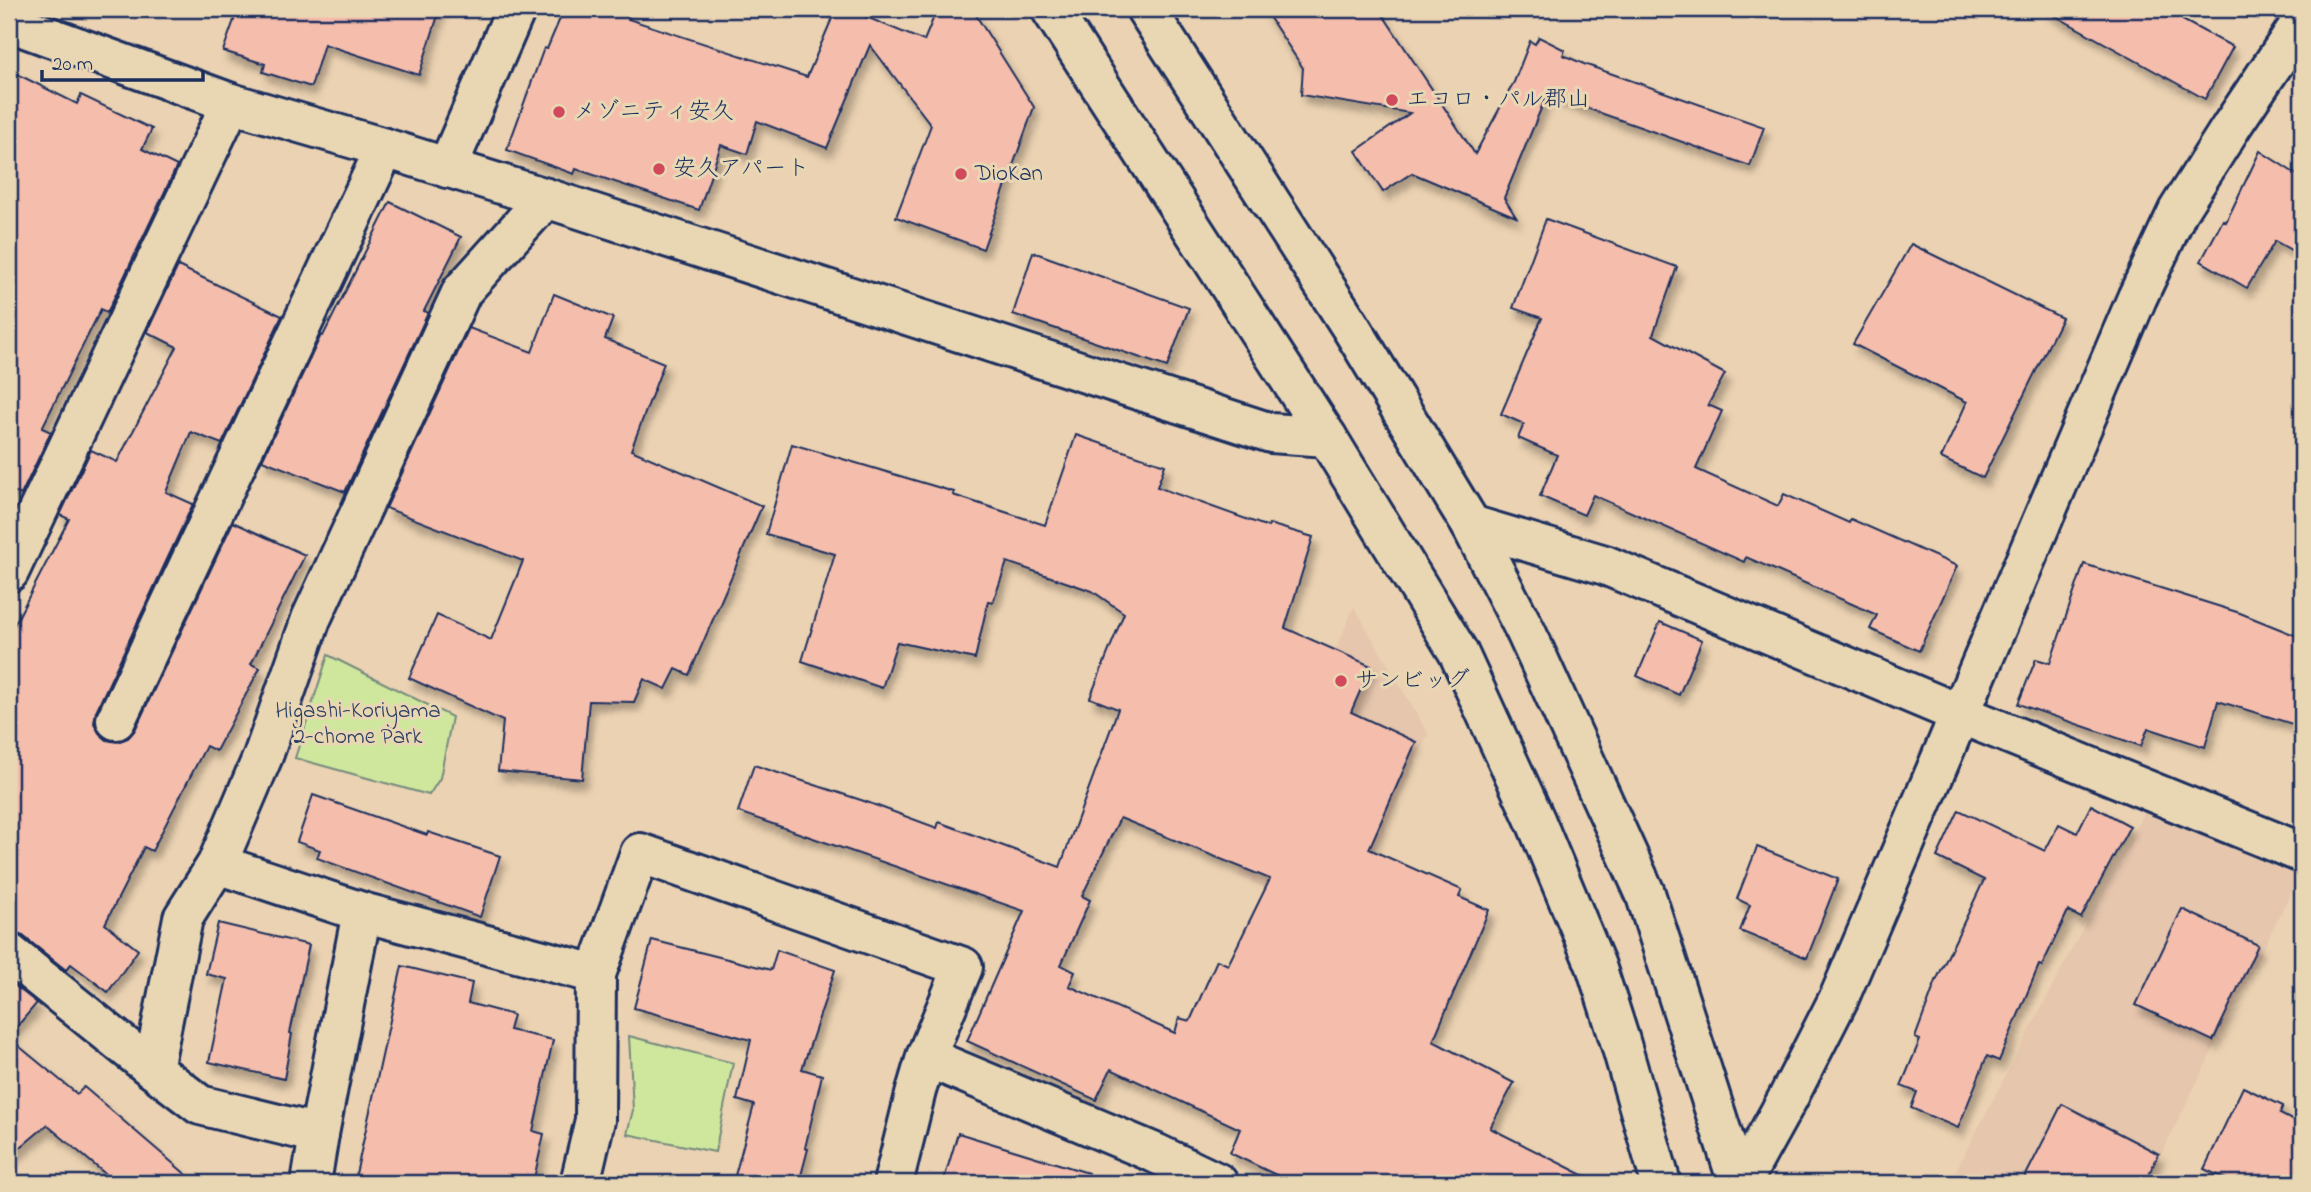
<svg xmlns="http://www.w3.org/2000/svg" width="2311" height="1192" font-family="'Indie Flower','Klee One',sans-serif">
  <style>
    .built { fill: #e6c6ad }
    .green { fill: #cfe79d; stroke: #758b7e; stroke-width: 2 }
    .building { fill: #f5bdab; stroke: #1b2f5e; stroke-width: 2; fill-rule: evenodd; filter: url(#shadow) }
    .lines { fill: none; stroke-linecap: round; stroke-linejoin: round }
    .minor-casing { stroke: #1b2f5e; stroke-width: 44 }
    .minor { stroke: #e9d7b4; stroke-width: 38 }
    .poi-dot { fill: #d1495b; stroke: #e9d7b4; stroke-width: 2.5 }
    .labels { text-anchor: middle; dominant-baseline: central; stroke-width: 6; stroke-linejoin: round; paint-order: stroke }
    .poi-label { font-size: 23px; fill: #1b2f5e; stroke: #e9d7b4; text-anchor: start }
    .park-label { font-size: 23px; fill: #2d4164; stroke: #e9d7b4 }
  </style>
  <defs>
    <filter id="shadow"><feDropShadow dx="4.5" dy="8" stdDeviation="3.5" flood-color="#0004"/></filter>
  </defs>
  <rect width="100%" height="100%" fill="#ebd2b2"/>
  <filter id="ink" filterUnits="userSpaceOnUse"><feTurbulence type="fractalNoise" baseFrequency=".0143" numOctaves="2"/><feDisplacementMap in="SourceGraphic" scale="14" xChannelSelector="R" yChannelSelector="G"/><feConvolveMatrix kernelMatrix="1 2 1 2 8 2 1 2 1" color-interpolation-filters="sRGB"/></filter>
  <g filter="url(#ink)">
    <g class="built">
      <path d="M 1354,607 L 1428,734 L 1342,921 L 1238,876 Z"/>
      <path d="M 2144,812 L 2299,876 L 2147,1183 L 1959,1183 L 1953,1176 Z"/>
    </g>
    <g class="green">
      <path d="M 328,655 L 452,717 L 440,778 L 429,795 L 295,758 Z"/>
      <path d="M 629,1036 L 733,1063 L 715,1152 L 627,1134 L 633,1110 Z"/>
    </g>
    <g class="building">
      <path d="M 238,9 L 440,9 L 419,75 L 324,44 L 311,87 L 263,72 L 265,64 L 223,51 Z"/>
      <path d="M 564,9 L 632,9 L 628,19 L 807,77 L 836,9 L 847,9 L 924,41 L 937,9 L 972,9 L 1034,107 L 983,249 L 896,217 L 931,125 L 870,45 L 827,148 L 757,121 L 747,154 L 721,145 L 699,210 L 576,169 L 574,174 L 507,150 L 544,48 L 547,49 Z"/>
      <path d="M 1264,9 L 1379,9 L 1475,154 L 1514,82 L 1530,41 L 1535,44 L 1539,37 L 1565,50 L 1563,55 L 1584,64 L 1764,127 L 1750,166 L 1547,94 L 1504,198 L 1516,217 L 1412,173 L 1383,192 L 1356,151 L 1410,113 L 1301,95 L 1303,68 Z"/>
      <path d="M 2043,9 L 2162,9 L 2233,47 L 2205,99 Z"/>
      <path d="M 9,70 L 77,104 L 81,95 L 152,129 L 142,149 L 177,166 L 107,313 L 101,309 L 42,428 L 51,432 L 21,495 L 11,490 L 9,495 Z"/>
      <path d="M 2260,151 L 2302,178 L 2302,256 L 2275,241 L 2247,288 L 2201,261 L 2223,220 L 2226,222 Z"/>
      <path d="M 390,202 L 461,237 L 424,311 L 428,313 L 345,492 L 262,460 L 321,335 L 323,336 Z"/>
      <path d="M 1546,219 L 1677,267 L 1653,335 L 1725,374 L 1708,405 L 1722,411 L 1696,469 L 1778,506 L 1784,494 L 1849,523 L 1851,519 L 1957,566 L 1919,651 L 1870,629 L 1877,615 L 1746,557 L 1744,562 L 1593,495 L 1584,515 L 1540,496 L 1557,455 L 1518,438 L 1524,424 L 1501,414 L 1542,318 L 1513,308 Z"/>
      <path d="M 1911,244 L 2062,318 L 1983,478 L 1941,458 L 1967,402 L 1853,344 Z"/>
      <path d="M 1033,252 L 1189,308 L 1167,367 L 1013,314 Z"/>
      <path d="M 178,266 L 282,316 L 222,444 L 191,432 L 166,492 L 193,504 L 96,711 L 94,723 L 99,733 L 107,740 L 117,742 L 128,738 L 135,730 L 233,522 L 305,555 L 251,664 L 260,668 L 216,751 L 206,746 L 152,851 L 144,847 L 105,924 L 138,950 L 108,992 L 71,964 L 66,970 L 23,936 L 9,932 L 9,635 L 69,519 L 60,515 L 91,450 L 117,462 L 177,347 L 147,332 Z"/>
      <path d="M 554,294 L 613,318 L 605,339 L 664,363 L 631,450 L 762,506 L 689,675 L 676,669 L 666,689 L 644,679 L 634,702 L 589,701 L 582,779 L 498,771 L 503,721 L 409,678 L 437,615 L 491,640 L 523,561 L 386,508 L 469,328 L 532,352 Z"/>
      <path d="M 1076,435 L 1165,465 L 1157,487 L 1268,527 L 1269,524 L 1313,537 L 1285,628 L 1371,666 L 1351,712 L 1416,742 L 1369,849 L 1462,890 L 1459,897 L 1489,910 L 1433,1041 L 1514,1083 L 1490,1128 L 1599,1183 L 1293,1183 L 1230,1153 L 1240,1129 L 1111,1069 L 1096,1100 L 967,1041 L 1024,911 L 738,812 L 754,765 L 864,801 L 937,828 L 939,822 L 1060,867 L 1118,709 L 1090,698 L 1124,613 L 1092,591 L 1007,562 L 993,602 L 988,601 L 975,659 L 897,642 L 882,688 L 802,661 L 835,554 L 766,534 L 792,444 L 954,492 L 953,495 L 1045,525 ZM 1120,818 L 1270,879 L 1228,965 L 1217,960 L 1190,1021 L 1179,1018 L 1175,1033 L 1069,986 L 1075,972 L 1061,965 L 1090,900 L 1082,896 Z"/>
      <path d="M 2084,564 L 2240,613 L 2302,638 L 2302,727 L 2218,701 L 2205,747 L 2148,728 L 2141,746 L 2018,704 L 2036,659 L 2050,663 Z"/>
      <path d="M 1660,622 L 1702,640 L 1679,695 L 1637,676 Z"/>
      <path d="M 313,795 L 427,835 L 428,832 L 500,856 L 480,917 L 317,858 L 320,850 L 297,842 Z"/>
      <path d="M 2091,805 L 2130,826 L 2081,918 L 2068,911 L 2042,966 L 2039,965 L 1999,1061 L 1987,1056 L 1958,1128 L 1911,1108 L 1917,1092 L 1901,1086 L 1920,1040 L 1915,1038 L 1936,981 L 1984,880 L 1937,857 L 1959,810 L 2045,851 L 2059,824 L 2077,833 Z"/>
      <path d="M 1757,847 L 1838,879 L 1807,958 L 1740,931 L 1750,905 L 1737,899 Z"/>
      <path d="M 2182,909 L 2258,945 L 2213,1041 L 2136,1005 Z"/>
      <path d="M 218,923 L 309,945 L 290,1033 L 292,1034 L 284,1079 L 209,1062 L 227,979 L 206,974 Z"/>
      <path d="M 652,940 L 771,970 L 777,950 L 835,970 L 802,1069 L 822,1075 L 805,1148 L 808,1149 L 799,1183 L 733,1183 L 754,1105 L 737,1100 L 751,1040 L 634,1008 Z"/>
      <path d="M 402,966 L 472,983 L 468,1003 L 513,1015 L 509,1030 L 553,1040 L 533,1131 L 544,1134 L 533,1183 L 354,1183 Z"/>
      <path d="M 9,981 L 37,1003 L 9,1036 Z"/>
      <path d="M 9,1038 L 77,1094 L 84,1087 L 196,1183 L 116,1183 L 47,1125 L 9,1157 Z"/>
      <path d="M 2243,1087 L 2283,1106 L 2280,1114 L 2302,1125 L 2302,1183 L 2235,1183 L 2204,1169 Z"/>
      <path d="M 2062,1104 L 2159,1154 L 2144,1183 L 2022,1183 Z"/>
      <path d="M 958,1133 L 1088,1173 L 1086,1183 L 943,1183 Z"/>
    </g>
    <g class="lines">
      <defs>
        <g id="minor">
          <path d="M 1051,9 L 1327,437 L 1458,652 L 1536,822 L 1596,966 L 1620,1041 L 1661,1183"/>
          <path d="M 1146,9 L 1351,327 L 1471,525 L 1526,632 L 1645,893 L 1738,1183"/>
          <path d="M 9,22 L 231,103 L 385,148 L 546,198 L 1271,433 L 1327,437"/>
          <path d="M 447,168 L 516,9"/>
          <path d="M 1471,525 L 1605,565 L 1960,714 L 2302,853"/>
          <path d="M 9,572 L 231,103"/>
          <path d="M 116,720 L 385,148"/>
          <path d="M 217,864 L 362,912 L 319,1134 L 200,1105 L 153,1069 L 183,918 L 217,864 L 263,756 L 311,619 L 462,291 L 546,198"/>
          <path d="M 362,912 L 596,974"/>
          <path d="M 9,953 L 153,1069"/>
          <path d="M 926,1057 L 1155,1153 L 1218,1183"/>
          <path d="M 311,1183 L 319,1134"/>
          <path d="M 580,1183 L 595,1120 L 596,974 L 640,853 L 963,967 L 926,1057 L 916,1091 L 893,1183"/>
          <path d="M 1741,1183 L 1788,1098 L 1839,998 L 2137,298 L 2178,211 L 2233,124 L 2302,21"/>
        </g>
      </defs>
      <use href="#minor" class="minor-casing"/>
      <use href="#minor" class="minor"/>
    </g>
  </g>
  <g class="poi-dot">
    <circle cx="1392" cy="100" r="7"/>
    <circle cx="559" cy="112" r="7"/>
    <circle cx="659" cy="169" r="7"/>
    <circle cx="961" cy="174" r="7"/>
    <circle cx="1341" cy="681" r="7"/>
  </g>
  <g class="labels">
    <g class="poi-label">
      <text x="1406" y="100">エコロ・パル郡山</text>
      <text x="573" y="112">メゾニティ安久</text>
      <text x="673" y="169">安久アパート</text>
      <text x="975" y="174">DioKan</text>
      <text x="1355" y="681">サンビッグ</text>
    </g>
    <g class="park-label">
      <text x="358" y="711">Higashi-Koriyama<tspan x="358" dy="26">2-chome Park</tspan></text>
    </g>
  </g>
  <rect width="2311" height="1192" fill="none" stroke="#e9d7b4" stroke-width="35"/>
  <rect x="18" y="18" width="2276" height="1157" fill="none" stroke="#1b2f5e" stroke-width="2.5" filter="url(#ink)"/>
  <path d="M42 70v10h161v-10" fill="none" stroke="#1b2f5e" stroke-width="3.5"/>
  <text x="52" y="70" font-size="21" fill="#1b2f5e" stroke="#e9d7b4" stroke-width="5" paint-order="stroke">20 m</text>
</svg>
